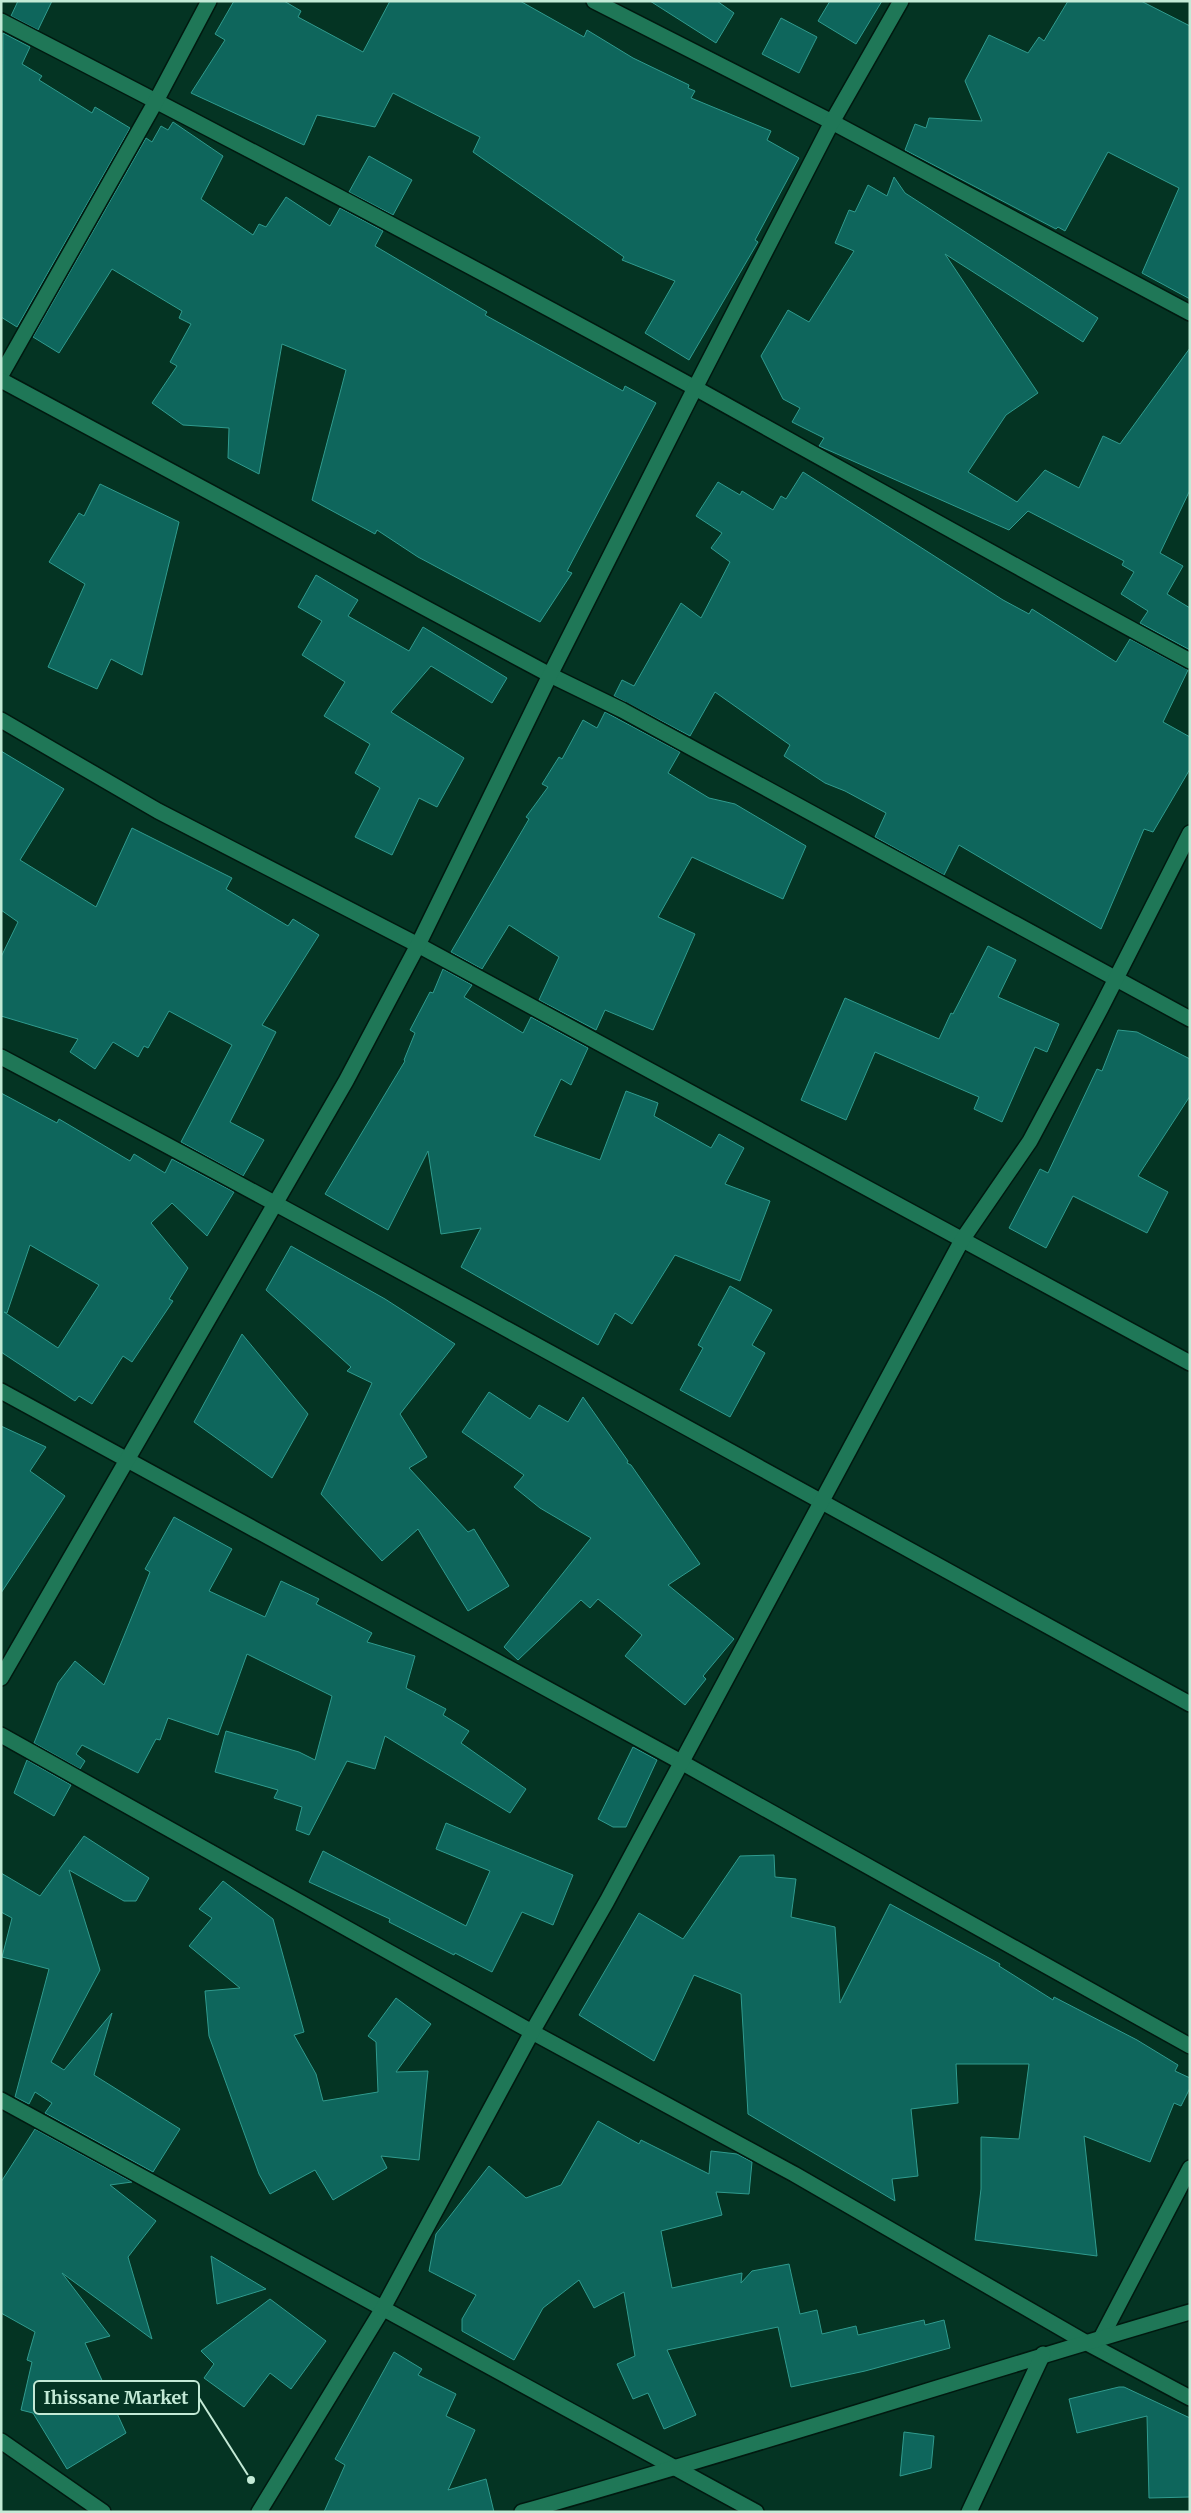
<svg xmlns="http://www.w3.org/2000/svg" width="1191" height="2513" font-family="Merriweather,serif">
  <style>
    .building { fill: #0e665c; stroke: #309b8e; fill-rule: evenodd }
    .lines { fill: none; stroke-linecap: round; stroke-linejoin: round }
    .minor-casing { stroke: #01190f; stroke-width: 18 }
    .minor { stroke: #1f7757; stroke-width: 15 }
    .leader { fill: none; stroke: #c3ead6; stroke-width: 2 }
    .callout-dot { fill: #c3ead6; stroke: #043423; stroke-width: 2 }
    .callout { fill: #043423; stroke: #c3ead6; stroke-width: 2 }
    .callout-label { font-size: 18px; text-anchor: middle; font-weight: bold; fill: #c3ead6 }
  </style>
  <rect width="100%" height="100%" fill="#043423"/>
  <g class="building">
    <path d="M 18,1 L 52,1 L 38,30 L 11,16 Z"/>
    <path d="M 234,1 L 284,1 L 301,11 L 298,17 L 363,52 L 390,1 L 520,1 L 584,37 L 587,30 L 633,58 L 689,85 L 688,88 L 695,91 L 691,98 L 771,131 L 767,140 L 799,158 L 755,240 L 758,242 L 689,360 L 645,333 L 675,281 L 622,260 L 624,257 L 473,152 L 480,137 L 393,93 L 375,127 L 317,115 L 304,145 L 191,93 L 225,40 L 215,34 Z"/>
    <path d="M 650,1 L 717,1 L 734,13 L 716,43 Z"/>
    <path d="M 830,1 L 882,1 L 856,44 L 818,21 Z"/>
    <path d="M 1068,1 L 1141,1 L 1190,26 L 1190,299 L 1142,273 L 1179,188 L 1108,152 L 1065,231 L 1058,227 L 1056,229 L 905,150 L 915,124 L 926,128 L 929,118 L 982,121 L 965,81 L 989,35 L 1028,53 L 1039,37 L 1044,41 Z"/>
    <path d="M 781,18 L 817,37 L 799,73 L 762,54 Z"/>
    <path d="M 3,33 L 30,47 L 22,64 L 42,76 L 39,80 L 92,113 L 95,107 L 130,128 L 17,327 L 1,317 Z"/>
    <path d="M 173,122 L 223,156 L 201,199 L 253,235 L 259,224 L 266,227 L 286,197 L 330,226 L 340,208 L 383,231 L 375,246 L 487,312 L 485,315 L 623,391 L 625,386 L 656,403 L 567,571 L 572,573 L 540,622 L 418,557 L 377,530 L 375,534 L 312,500 L 346,370 L 282,344 L 259,474 L 228,458 L 229,428 L 183,425 L 152,403 L 177,366 L 170,362 L 191,324 L 179,318 L 182,311 L 112,269 L 59,353 L 33,337 L 146,138 L 152,142 L 161,126 L 168,130 Z"/>
    <path d="M 369,156 L 412,180 L 393,215 L 349,192 Z"/>
    <path d="M 894,177 L 905,193 L 1098,318 L 1083,342 L 945,254 L 1038,393 L 1006,415 L 968,472 L 1017,502 L 1045,470 L 1079,488 L 1103,436 L 1120,444 L 1190,348 L 1190,490 L 1160,553 L 1183,566 L 1167,594 L 1190,608 L 1190,650 L 1140,623 L 1148,611 L 1121,594 L 1134,572 L 1122,565 L 1124,561 L 1028,511 L 1009,530 L 819,446 L 824,438 L 792,422 L 800,408 L 783,399 L 761,356 L 788,310 L 809,322 L 854,251 L 835,243 L 849,210 L 855,212 L 868,185 L 887,196 Z"/>
    <path d="M 803,472 L 1003,600 L 1029,614 L 1032,609 L 1116,662 L 1130,639 L 1188,670 L 1163,722 L 1190,737 L 1190,769 L 1153,832 L 1144,829 L 1101,929 L 959,845 L 944,875 L 875,837 L 886,813 L 845,791 L 825,783 L 784,756 L 790,745 L 715,692 L 690,736 L 614,696 L 622,680 L 634,686 L 681,603 L 701,618 L 730,562 L 711,548 L 722,533 L 696,516 L 718,482 L 740,495 L 742,491 L 773,510 L 781,496 L 786,499 Z"/>
    <path d="M 100,484 L 179,522 L 142,675 L 111,659 L 97,689 L 48,667 L 85,584 L 49,562 L 79,513 L 84,516 Z"/>
    <path d="M 316,575 L 358,600 L 348,616 L 409,651 L 423,627 L 507,678 L 492,703 L 431,666 L 391,712 L 464,758 L 437,807 L 419,798 L 392,855 L 355,837 L 380,788 L 355,773 L 370,744 L 324,716 L 345,682 L 302,655 L 322,621 L 298,607 Z"/>
    <path d="M 605,712 L 680,752 L 668,773 L 709,798 L 735,804 L 806,846 L 783,899 L 692,857 L 658,917 L 695,934 L 653,1030 L 605,1010 L 596,1030 L 539,1000 L 559,957 L 509,925 L 482,969 L 451,952 L 529,819 L 526,817 L 548,787 L 542,784 L 559,757 L 562,759 L 583,720 L 597,728 Z"/>
    <path d="M 1,751 L 64,789 L 20,860 L 96,907 L 132,828 L 232,878 L 226,889 L 288,926 L 293,919 L 319,935 L 262,1025 L 276,1032 L 230,1122 L 264,1140 L 243,1176 L 181,1142 L 232,1045 L 169,1011 L 148,1048 L 144,1046 L 138,1057 L 113,1042 L 95,1069 L 70,1052 L 78,1039 L 1,1016 L 1,957 L 18,922 L 1,910 Z"/>
    <path d="M 988,946 L 1016,960 L 998,997 L 1059,1024 L 1047,1052 L 1035,1047 L 1002,1122 L 974,1109 L 979,1097 L 875,1052 L 846,1120 L 801,1100 L 845,998 L 939,1039 L 951,1013 L 953,1014 Z"/>
    <path d="M 443,969 L 472,985 L 464,997 L 523,1033 L 531,1017 L 588,1048 L 571,1085 L 561,1079 L 534,1136 L 600,1160 L 626,1091 L 658,1103 L 654,1116 L 711,1148 L 719,1134 L 744,1148 L 725,1184 L 770,1201 L 740,1281 L 675,1255 L 632,1324 L 615,1313 L 598,1345 L 461,1267 L 481,1228 L 441,1234 L 428,1151 L 388,1230 L 325,1194 L 405,1061 L 404,1060 L 415,1033 L 410,1030 L 430,992 L 433,993 Z"/>
    <path d="M 1118,1030 L 1137,1032 L 1190,1059 L 1190,1096 L 1138,1176 L 1168,1192 L 1147,1233 L 1073,1196 L 1046,1248 L 1009,1228 L 1040,1169 L 1048,1173 L 1097,1069 L 1102,1071 Z"/>
    <path d="M 1,1093 L 57,1123 L 59,1119 L 130,1161 L 134,1154 L 165,1173 L 172,1159 L 234,1192 L 207,1236 L 172,1203 L 151,1223 L 188,1268 L 169,1299 L 173,1301 L 132,1362 L 123,1356 L 92,1404 L 79,1396 L 75,1401 L 1,1352 ZM 30,1245 L 99,1285 L 58,1348 L 4,1312 L 7,1313 Z"/>
    <path d="M 291,1246 L 385,1299 L 455,1344 L 400,1414 L 427,1457 L 409,1468 L 468,1532 L 474,1529 L 509,1586 L 468,1611 L 418,1529 L 382,1561 L 321,1494 L 372,1383 L 347,1371 L 351,1367 L 266,1290 Z"/>
    <path d="M 730,1286 L 772,1310 L 752,1345 L 765,1353 L 730,1417 L 680,1390 L 703,1348 L 698,1345 Z"/>
    <path d="M 242,1334 L 308,1414 L 272,1478 L 194,1422 Z"/>
    <path d="M 489,1392 L 530,1419 L 539,1405 L 568,1422 L 583,1397 L 628,1461 L 627,1463 L 631,1465 L 700,1564 L 668,1585 L 734,1639 L 703,1676 L 706,1679 L 685,1705 L 625,1656 L 642,1635 L 598,1599 L 590,1608 L 581,1600 L 518,1660 L 504,1647 L 591,1538 L 540,1508 L 514,1487 L 524,1475 L 462,1432 Z"/>
    <path d="M 1,1426 L 46,1447 L 30,1471 L 65,1496 L 1,1593 Z"/>
    <path d="M 174,1517 L 232,1549 L 209,1591 L 265,1617 L 281,1581 L 319,1599 L 316,1604 L 372,1633 L 367,1642 L 415,1656 L 406,1688 L 446,1709 L 443,1715 L 469,1731 L 461,1743 L 526,1789 L 510,1813 L 385,1736 L 375,1769 L 347,1761 L 309,1835 L 296,1830 L 302,1807 L 274,1798 L 278,1790 L 215,1772 L 226,1731 L 299,1752 L 315,1760 L 332,1696 L 247,1654 L 218,1735 L 168,1718 L 160,1740 L 156,1739 L 138,1773 L 82,1745 L 76,1754 L 85,1761 L 80,1769 L 34,1743 L 58,1683 L 75,1661 L 104,1685 L 150,1572 L 145,1569 Z"/>
    <path d="M 633,1747 L 657,1760 L 626,1827 L 613,1827 L 598,1819 Z"/>
    <path d="M 27,1760 L 71,1785 L 54,1816 L 14,1793 Z"/>
    <path d="M 446,1823 L 573,1875 L 553,1925 L 522,1912 L 492,1972 L 455,1953 L 454,1955 L 389,1922 L 390,1919 L 309,1882 L 323,1851 L 466,1926 L 490,1871 L 436,1849 Z"/>
    <path d="M 84,1836 L 149,1878 L 136,1901 L 124,1901 L 69,1870 L 100,1970 L 51,2062 L 64,2070 L 112,2013 L 94,2075 L 180,2129 L 153,2172 L 45,2113 L 52,2103 L 35,2092 L 29,2104 L 15,2097 L 49,1969 L 2,1957 L 12,1918 L 1,1912 L 1,1873 L 40,1896 Z"/>
    <path d="M 774,1855 L 775,1877 L 796,1879 L 791,1917 L 835,1927 L 840,2003 L 890,1904 L 1000,1964 L 999,1966 L 1053,2000 L 1054,1997 L 1137,2040 L 1178,2065 L 1175,2071 L 1190,2078 L 1190,2088 L 1181,2106 L 1174,2103 L 1150,2162 L 1084,2136 L 1097,2256 L 975,2240 L 981,2189 L 981,2137 L 1019,2139 L 1029,2064 L 956,2064 L 958,2103 L 911,2109 L 918,2176 L 892,2179 L 895,2201 L 748,2114 L 741,1994 L 694,1975 L 654,2061 L 579,2015 L 639,1913 L 683,1939 L 740,1856 Z"/>
    <path d="M 223,1881 L 273,1919 L 304,2032 L 294,2035 L 316,2074 L 323,2101 L 378,2092 L 376,2042 L 368,2036 L 396,1998 L 431,2024 L 396,2072 L 428,2071 L 419,2160 L 381,2156 L 387,2168 L 333,2200 L 315,2170 L 270,2194 L 259,2174 L 209,2036 L 205,1991 L 240,1988 L 189,1946 L 212,1918 L 199,1909 Z"/>
    <path d="M 598,2121 L 639,2144 L 641,2140 L 709,2174 L 711,2151 L 737,2154 L 752,2162 L 749,2194 L 716,2192 L 722,2215 L 661,2231 L 672,2288 L 742,2273 L 741,2283 L 752,2271 L 789,2264 L 800,2314 L 817,2310 L 822,2334 L 856,2326 L 858,2335 L 924,2320 L 925,2325 L 944,2320 L 950,2348 L 865,2371 L 791,2387 L 778,2327 L 667,2350 L 696,2415 L 664,2429 L 648,2393 L 633,2399 L 617,2364 L 635,2356 L 624,2292 L 594,2308 L 579,2280 L 543,2308 L 514,2360 L 462,2331 L 462,2319 L 476,2295 L 429,2271 L 436,2234 L 489,2166 L 526,2198 L 561,2185 Z"/>
    <path d="M 35,2129 L 132,2182 L 110,2185 L 156,2221 L 128,2257 L 152,2339 L 62,2273 L 110,2336 L 85,2343 L 126,2433 L 67,2469 L 33,2413 L 21,2410 L 32,2362 L 27,2360 L 35,2332 L 1,2313 L 1,2182 Z"/>
    <path d="M 211,2256 L 266,2289 L 217,2304 Z"/>
    <path d="M 270,2299 L 326,2341 L 291,2389 L 270,2373 L 244,2407 L 204,2378 L 214,2364 L 201,2351 Z"/>
    <path d="M 394,2352 L 422,2369 L 418,2375 L 456,2394 L 446,2416 L 475,2430 L 448,2490 L 486,2479 L 494,2512 L 324,2512 L 345,2465 L 335,2459 Z"/>
    <path d="M 1119,2387 L 1124,2387 L 1190,2418 L 1190,2497 L 1149,2498 L 1147,2416 L 1077,2433 L 1069,2399 Z"/>
    <path d="M 904,2432 L 934,2436 L 931,2468 L 900,2476 Z"/>
  </g>
  <g class="lines">
    <defs>
      <g id="minor">
        <path d="M 594,1 L 832,122 L 1190,313"/>
        <path d="M 1,21 C 234,141 467,263 697,389 C 861,480 1025,572 1190,661"/>
        <path d="M 1,375 L 156,101 L 209,1"/>
        <path d="M 1,380 L 550,675 L 622,710 L 1190,1019"/>
        <path d="M 1,720 L 158,811 L 418,945 L 1190,1363"/>
        <path d="M 1,1057 C 400,1268 794,1487 1190,1704"/>
        <path d="M 1,1391 L 681,1762 L 1190,2046"/>
        <path d="M 1,1678 L 346,1081 L 418,945 L 550,675 L 695,388 L 832,122 L 901,1"/>
        <path d="M 1,1735 L 532,2032 L 794,2174 L 1085,2342 L 1190,2398"/>
        <path d="M 1,2100 L 756,2512"/>
        <path d="M 1101,2338 L 1190,2168"/>
        <path d="M 1,2441 L 103,2512"/>
        <path d="M 259,2512 L 382,2310 L 532,2032 L 607,1901 L 962,1240 L 1030,1141 L 1101,1008 L 1190,833"/>
        <path d="M 522,2512 C 746,2449 967,2377 1190,2312"/>
        <path d="M 969,2512 L 1043,2354"/>
      </g>
    </defs>
    <use href="#minor" class="minor-casing"/>
    <use href="#minor" class="minor"/>
  </g>
  <path class="leader" d="M251 2480L199 2398"/>
  <circle class="callout-dot" cx="251" cy="2480" r="5"/>
  <rect class="callout" x="34" y="2381" width="165" height="33" rx="5"/>
  <g class="callout-label">
    <text x="116" y="2404">Ihissane Market</text>
  </g>
  <rect width="1191" height="2513" fill="none" stroke="#c3ead6" stroke-width="5"/>
</svg>
